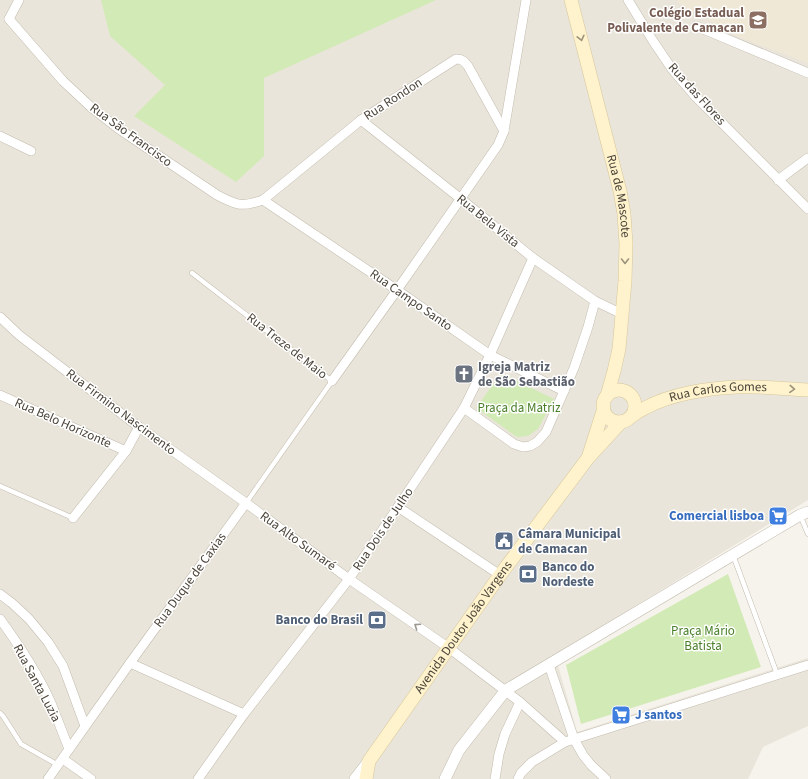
<svg xmlns="http://www.w3.org/2000/svg" width="808" height="779" font-family="'Source Sans 3',sans-serif">
  <style>
    .residential { fill: #eae5da }
    .education { fill: #efe8d6 }
    .green { fill: #d2eab5 }
    .lines { fill: none; stroke-linecap: round; stroke-linejoin: round }
    .service-casing { stroke: #c2bbae; stroke-width: 5.5 }
    .minor-casing { stroke: #c2bbae; stroke-width: 10 }
    .tertiary-casing { stroke: #c2bbae; stroke-width: 12 }
    .secondary-casing { stroke: #d6c79b; stroke-width: 14 }
    .service { stroke: #fff; stroke-width: 4.5 }
    .minor { stroke: #fff; stroke-width: 9 }
    .tertiary { stroke: #fff; stroke-width: 11 }
    .secondary { stroke: #fff3cd; stroke-width: 13 }
    .oneway { stroke: #9c937c }
    .oneway2 { stroke: #9c9892 }
    .labels { text-anchor: middle; dominant-baseline: central; stroke-width: 3; stroke-linejoin: round; paint-order: stroke }
    .education-label { font-size: 13px; font-weight: bold; fill: #785e54; stroke: #fff; text-anchor: end }
    .street-label { font-size: 13px; fill: #4b4439; stroke: #fff }
    .worship-label { font-size: 13px; font-weight: bold; fill: #5b616d; stroke: #fff; text-anchor: start }
    .park-label { font-size: 13px; fill: #4a7f2a; stroke: #fff }
    .shop-label { font-size: 13px; font-weight: bold; fill: #366cbe; stroke: #fff; text-anchor: end }
    .service-label { font-size: 13px; font-weight: bold; fill: #4e5e75; stroke: #fff; text-anchor: start }
  </style>
  <rect width="100%" height="100%" fill="#f6f3ec"/>
  <path class="residential" d="M 0,0 L 808,0 L 808,500 L 555,655 L 577,732 L 808,658 L 808,726 L 763,747 L 748,779 L 0,779 Z"/>
  <path class="education" d="M 678,0 L 808,0 L 808,63 L 739,37 L 677,2 Z"/>
  <g class="green">
    <path d="M 101,0 L 436,0 L 264,78 L 264,156 L 236,182 L 134,116 L 165,85 L 110,36 Z"/>
    <path d="M 501,373 L 554,399 L 538,429 L 528,436 L 517,437 L 476,408 Z"/>
    <path d="M 728,574 L 761,667 L 581,724 L 566,665 Z"/>
  </g>
  <g class="lines">
    <defs>
      <g id="service">
        <path d="M 192,273 L 332,381 L 246,503"/>
        <path d="M 0,486 L 73,518"/>
        <path d="M 800,515 L 808,534"/>
        <path d="M 733,555 L 777,674"/>
        <path d="M 0,713 L 3,716 L 21,744 L 58,765"/>
      </g>
      <g id="minor">
        <path d="M 628,0 L 653,41 L 672,69 L 695,96 L 808,209"/>
        <path d="M 9,19 L 63,81 L 92,108 L 119,129 L 217,195 C 238,206 241,207 263,200 L 361,120 L 456,59 C 462,59 464,61 468,66 L 504,131"/>
        <path d="M 9,19 L 19,0"/>
        <path d="M 696,26 L 808,73"/>
        <path d="M 361,120 L 461,199 L 533,258 L 595,301 L 622,314"/>
        <path d="M 0,136 L 31,151"/>
        <path d="M 778,180 L 808,158"/>
        <path d="M 263,200 L 397,290 L 490,355 L 564,391"/>
        <path d="M 0,317 L 19,335 L 139,427 L 246,503 L 349,579 L 449,648 L 520,702 L 505,734 L 499,754 L 495,779"/>
        <path d="M 332,381 L 397,290 L 498,145 L 504,131 L 526,0"/>
        <path d="M 0,395 L 126,451"/>
        <path d="M 464,408 L 514,444 L 523,447 L 530,446 L 537,442 L 546,432 L 574,368 L 588,327 L 595,301"/>
        <path d="M 398,507 L 500,575"/>
        <path d="M 73,518 L 126,451 L 139,427"/>
        <path d="M 0,594 L 13,604 L 29,619 L 48,642 L 63,666 L 85,726"/>
        <path d="M 0,619 C 19,645 38,674 51,703 C 57,718 63,734 69,749"/>
        <path d="M 130,663 L 244,714"/>
        <path d="M 549,665 L 574,739 L 583,755 L 591,765 L 606,779"/>
        <path d="M 520,702 L 565,742"/>
        <path d="M 63,759 L 91,779"/>
        <path d="M 48,779 L 130,663 L 246,503"/>
        <path d="M 198,779 L 244,714 L 349,579 L 398,507 L 464,408 L 490,355 L 533,258"/>
        <path d="M 518,779 L 521,773 L 532,762 L 565,742 L 808,665"/>
      </g>
      <g id="tertiary">
        <path d="M 355,779 L 369,761"/>
        <path d="M 445,779 L 459,750 L 506,690 L 800,515 L 808,512"/>
      </g>
      <g id="secondary">
        <path id="s1" d="M 571,0 L 620,191 L 624,214 L 626,244 L 625,281 L 619,349 L 614,371 L 607,396"/>
        <circle cx="619" cy="406" r="16"/>
        <path id="s2" d="M 632,416 C 636,413 641,410 645,408 C 670,394 709,388 737,387 C 761,386 784,389 808,390"/>
        <path d="M 589,455 L 604,408"/>
        <path id="s3" d="M 366,779 L 369,761 L 500,575 L 588,458 L 621,422"/>
      </g>
    </defs>
    <use href="#service" class="service-casing"/>
    <use href="#minor" class="minor-casing"/>
    <use href="#tertiary" class="tertiary-casing"/>
    <use href="#secondary" class="secondary-casing"/>
    <use href="#service" class="service"/>
    <use href="#minor" class="minor"/>
    <use href="#tertiary" class="tertiary"/>
    <use href="#secondary" class="secondary"/>
  </g>
  <defs><path id="oneway-chevron" d="M-2-3.5L2.5 0L-2 3.5" fill="none" stroke-width="1.6" stroke-linecap="round" stroke-linejoin="round"/></defs>
  <g class="oneway">
    <use href="#oneway-chevron" transform="translate(581 38) rotate(76)"/>
    <use href="#oneway-chevron" transform="translate(625 261) rotate(90)"/>
    <use href="#oneway-chevron" transform="translate(792 389) rotate(3)"/>
  </g>
  <use class="oneway2" href="#oneway-chevron" transform="translate(417 626) rotate(-146)"/>
  <defs>
    <symbol id="school-square" viewBox="-11 -11 22 22"><rect x="-9" y="-9" width="18" height="18" rx="4" fill="#8d6e63" stroke="#fff"/><path d="M0-5L7-2L0 1L-7-2ZM-4 1L0 2.5L4 1V4Q0 6-4 4Z" fill="#fff"/></symbol>
    <symbol id="church-square" viewBox="-11 -11 22 22"><rect x="-9" y="-9" width="18" height="18" rx="4" fill="#6b7280" stroke="#fff"/><path d="M-1.2-6h2.4v3.5h3.3v2.4h-3.3V6h-2.4V-.1h-3.3v-2.4h3.3Z" fill="#fff"/></symbol>
    <symbol id="supermarket-square" viewBox="-11 -11 22 22"><rect x="-9" y="-9" width="18" height="18" rx="4" fill="#3f7fe0" stroke="#fff"/><path d="M-6-5.5h2.5l.6 2H6L4.5 2H-2.5L-4.4-4H-6ZM-1.5 3.2a1.3 1.3 0 1 0 .1 0ZM3 3.2a1.3 1.3 0 1 0 .1 0Z" fill="#fff"/></symbol>
    <symbol id="civic-square" viewBox="-11 -11 22 22"><rect x="-9" y="-9" width="18" height="18" rx="4" fill="#5c6f8a" stroke="#fff"/><path d="M-.6-6.5H3V-4.5H.6V-3L4-1V1h2V6H-6V1h2V-1L-.6-3ZM-1.2 2.5V6h2.4V2.5Z" fill="#fff"/></symbol>
    <symbol id="bank-square" viewBox="-11 -11 22 22"><rect x="-9" y="-9" width="18" height="18" rx="4" fill="#5c6f8a" stroke="#fff"/><path d="M-6-4H6V4H-6ZM0-2.3a2.3 2.3 0 1 0 0 4.6a2.3 2.3 0 1 0 0-4.6Z" fill="#fff"/></symbol>
  </defs>
  <g fill-rule="evenodd">
    <use href="#school-square" x="747" y="9" width="22" height="22"/>
    <use href="#church-square" x="453" y="363" width="22" height="22"/>
    <use href="#supermarket-square" x="767" y="505" width="22" height="22"/>
    <use href="#civic-square" x="493" y="530" width="22" height="22"/>
    <use href="#bank-square" x="517" y="563" width="22" height="22"/>
    <use href="#bank-square" x="366" y="609" width="22" height="22"/>
    <use href="#supermarket-square" x="610" y="704" width="22" height="22"/>
  </g>
  <g class="labels">
    <g class="education-label">
      <text x="744" y="13">Colégio Estadual<tspan x="744" dy="15">Polivalente de Camacan</tspan></text>
    </g>
    <g class="street-label">
      <text transform="translate(697 94) rotate(48)">Rua das Flores</text>
      <text transform="translate(393 99) rotate(-33)">Rua Rondon</text>
      <text transform="translate(131 135) rotate(36)">Rua São Francisco</text>
      <text stroke="none"><textPath href="#s1" startOffset="202">Rua de Mascote</textPath></text>
      <text transform="translate(488 221) rotate(39)">Rua Bela Vista</text>
      <text transform="translate(411 300) rotate(35)">Rua Campo Santo</text>
      <text transform="translate(287 346) rotate(38)">Rua Treze de Maio</text>
      <text stroke="none"><textPath href="#s2" startOffset="91">Rua Carlos Gomes</textPath></text>
      <text transform="translate(121 412) rotate(37)">Rua Firmino Nascimento</text>
      <text transform="translate(63 423) rotate(24)">Rua Belo Horizonte</text>
      <text transform="translate(383 529) rotate(-56)">Rua Dois de Julho</text>
      <text transform="translate(298 541) rotate(36)">Rua Alto Sumaré</text>
      <text transform="translate(190 580) rotate(-54)">Rua Duque de Caxias</text>
      <text stroke="none"><textPath href="#s3" startOffset="182">Avenida Doutor João Vargens</textPath></text>
      <text transform="translate(37 683) rotate(62)">Rua Santa Luzia</text>
    </g>
    <g class="worship-label">
      <text x="478" y="367">Igreja Matriz<tspan x="478" dy="15">de São Sebastião</tspan></text>
    </g>
    <g class="park-label">
      <text x="519" y="408">Praça da Matriz</text>
      <text x="703" y="631">Praça Mário<tspan x="703" dy="15">Batista</tspan></text>
    </g>
    <g class="shop-label">
      <text x="764" y="516">Comercial lisboa</text>
      <text x="635" y="715" text-anchor="start">J santos</text>
    </g>
    <g class="service-label">
      <text x="518" y="534">Câmara Municipal<tspan x="518" dy="15">de Camacan</tspan></text>
      <text x="542" y="567">Banco do<tspan x="542" dy="15">Nordeste</tspan></text>
      <text x="363" y="620" text-anchor="end">Banco do Brasil</text>
    </g>
  </g>
</svg>
